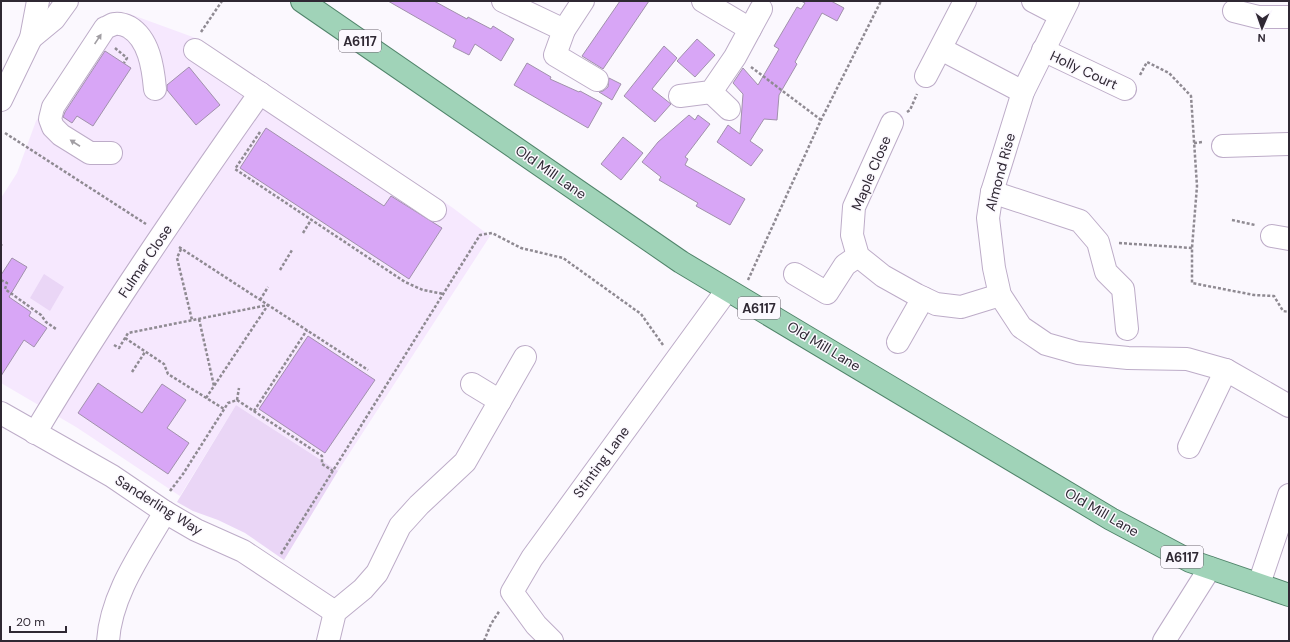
<svg xmlns="http://www.w3.org/2000/svg" width="1290" height="642" font-family="'DM Sans',sans-serif">
  <style>
    .built { fill: #f6e8fe }
    .green { fill: #ead6f6 }
    .building { fill: #d8a6f6; stroke: #a191ac }
    .lines { fill: none; stroke-linecap: round; stroke-linejoin: round }
    .minor-casing { stroke: #bdacc8; stroke-width: 24 }
    .major-casing { stroke: #50846a; stroke-width: 24 }
    .path { stroke: #8f8a92; stroke-width: 2.5; stroke-dasharray: 3 2; stroke-linecap: butt }
    .minor { stroke: #fff; stroke-width: 22 }
    .major { stroke: #a0d3b8; stroke-width: 22 }
    .oneway { fill: #a19ea3 }
    .labels { text-anchor: middle; dominant-baseline: central; stroke-width: 3; stroke-linejoin: round; paint-order: stroke }
    .shield { fill: #fbf8fe; stroke: #6c6670; stroke-width: 1 }
    .shield-label { font-size: 13px; font-weight: bold; fill: #2f2833 }
    .street-label { font-size: 14px; fill: #2f2833; stroke: #fbf8fe }
  </style>
  <rect width="100%" height="100%" fill="#fbf8fe"/>
  <path class="built" d="M 127,13 L 201,40 L 453,208 L 490,236 L 338,471 L 236,405 L 180,496 L 76,427 L 1,383 L 1,198 L 17,173 L 36,121 L 101,23 Z"/>
  <g class="green">
    <path d="M 44,274 L 64,287 L 50,311 L 30,298 Z"/>
    <path d="M 236,405 L 338,471 L 284,560 L 245,533 L 218,520 L 193,511 L 177,502 Z"/>
  </g>
  <g class="building">
    <path d="M 388,1 L 434,1 L 467,19 L 468,17 L 491,29 L 493,26 L 514,39 L 501,61 L 475,44 L 469,55 L 453,47 L 456,40 Z"/>
    <path d="M 620,1 L 649,1 L 603,69 L 582,56 Z"/>
    <path d="M 801,1 L 831,1 L 844,8 L 837,21 L 822,13 L 795,62 L 797,64 L 779,95 L 777,120 L 764,119 L 750,141 L 763,150 L 751,166 L 717,142 L 728,125 L 740,134 L 743,94 L 733,83 L 743,68 L 758,85 L 779,49 L 774,46 L 797,7 L 801,9 L 805,3 Z"/>
    <path d="M 697,39 L 715,55 L 695,77 L 677,61 Z"/>
    <path d="M 664,46 L 677,58 L 652,89 L 671,104 L 655,122 L 624,96 Z"/>
    <path d="M 105,51 L 131,68 L 93,126 L 77,116 L 72,123 L 63,117 L 65,112 Z"/>
    <path d="M 527,63 L 551,77 L 550,79 L 579,92 L 580,91 L 602,103 L 588,128 L 514,85 Z"/>
    <path d="M 189,67 L 220,105 L 196,125 L 167,90 L 167,85 Z"/>
    <path d="M 609,78 L 621,84 L 612,100 L 599,92 L 603,91 L 608,87 Z"/>
    <path d="M 689,115 L 695,120 L 698,115 L 710,124 L 685,157 L 688,159 L 685,165 L 745,199 L 730,225 L 696,206 L 698,203 L 659,180 L 661,177 L 642,162 L 658,142 Z"/>
    <path d="M 266,128 L 384,206 L 391,196 L 442,228 L 409,279 L 240,168 Z"/>
    <path d="M 623,137 L 643,153 L 621,180 L 601,164 Z"/>
    <path d="M 12,258 L 27,267 L 9,297 L 31,312 L 29,316 L 47,328 L 34,347 L 24,340 L 1,376 L 1,275 Z"/>
    <path d="M 308,336 L 375,380 L 325,453 L 259,409 Z"/>
    <path d="M 98,383 L 142,413 L 162,384 L 186,400 L 167,428 L 189,443 L 168,474 L 78,413 Z"/>
  </g>
  <g class="lines">
    <defs>
      <g id="minor">
        <path d="M 503,1 L 564,30"/>
        <path d="M 583,1 L 564,30 L 555,55 L 597,80"/>
        <path d="M 703,1 L 750,29"/>
        <path d="M 1033,1 L 1060,15"/>
        <path d="M 1068,1 L 1023,92 L 992,192 L 988,218 L 994,268 L 1000,295 L 1021,327 L 1046,344 L 1078,353 L 1128,358 L 1187,359 L 1226,370 L 1289,406"/>
        <path d="M 1234,11 L 1258,17 L 1289,17"/>
        <path d="M 31,38 L 54,19 L 67,1"/>
        <path d="M 941,49 L 1023,92"/>
        <path d="M 195,50 L 435,210"/>
        <path d="M 1043,50 L 1125,89"/>
        <path d="M 926,76 L 965,1"/>
        <path d="M 711,92 L 729,109"/>
        <path d="M 680,96 L 711,92 L 735,57 L 761,9"/>
        <path d="M 1,100 L 31,38 L 38,1"/>
        <path d="M 892,123 L 854,207 L 852,235 L 858,256 L 883,276 L 917,295 L 936,304 L 961,307 L 1000,295"/>
        <path d="M 1223,146 L 1289,144"/>
        <path d="M 111,153 L 90,153 L 61,135 L 53,127 L 50,119 L 53,107 L 105,28 C 108,27 111,25 114,24 C 119,23 125,25 129,27 C 149,39 153,67 155,89"/>
        <path d="M 992,192 L 1080,221 L 1098,242 L 1106,272 L 1123,289 L 1127,329"/>
        <path d="M 1272,236 L 1289,239"/>
        <path d="M 795,274 L 827,293 L 845,265 L 858,256"/>
        <path d="M 898,342 L 923,298"/>
        <path d="M 472,384 L 500,401"/>
        <path d="M 1,413 L 112,476 L 165,512 L 196,530 L 243,551 L 335,612"/>
        <path d="M 35,433 C 105,316 182,204 260,93"/>
        <path d="M 1189,447 L 1226,370"/>
        <path d="M 1259,584 L 1289,495"/>
        <path d="M 108,641 C 111,594 142,552 165,512"/>
        <path d="M 328,641 L 335,612 L 363,589 L 377,573 L 400,526 L 419,505 L 465,462 L 525,357"/>
        <path d="M 552,641 L 536,625 L 512,592 L 532,558 L 727,290"/>
        <path d="M 1164,641 L 1210,568"/>
      </g>
      <path id="major" d="M 302,1 L 681,262 L 1111,519 L 1190,561 L 1289,595"/>
    </defs>
    <use href="#minor" class="minor-casing"/>
    <use href="#major" class="major-casing"/>
    <g class="path">
      <path d="M 201,32 L 222,1"/>
      <path d="M 115,48 L 127,58 L 124,63"/>
      <path d="M 751,67 L 821,120"/>
      <path d="M 1140,75 L 1147,62 L 1169,73 L 1191,96 L 1197,186 L 1192,248 L 1192,283 L 1254,295 L 1274,296 L 1283,311 L 1289,312"/>
      <path d="M 907,112 L 910,110 L 917,94"/>
      <path d="M 260,132 L 235,169 L 405,282 L 423,290 L 444,294"/>
      <path d="M 5,133 L 146,224"/>
      <path d="M 1194,143 L 1203,142"/>
      <path d="M 1232,220 L 1255,225"/>
      <path d="M 303,233 L 311,220"/>
      <path d="M 1119,243 L 1192,248"/>
      <path d="M 1,245 L 2,244"/>
      <path d="M 179,247 L 368,370"/>
      <path d="M 181,249 L 177,258 L 192,320"/>
      <path d="M 280,270 L 292,250"/>
      <path d="M 1,280 L 7,283 L 5,289 L 41,315 L 46,322 L 56,329"/>
      <path d="M 748,280 L 821,120 L 881,1"/>
      <path d="M 260,300 L 268,287"/>
      <path d="M 199,319 L 214,386"/>
      <path d="M 125,338 L 164,364 L 168,374 L 224,409"/>
      <path d="M 114,345 L 119,348 L 128,333 L 268,305"/>
      <path d="M 132,372 L 145,352"/>
      <path d="M 206,398 L 268,305"/>
      <path d="M 237,400 L 322,456 L 322,464 L 333,471"/>
      <path d="M 254,411 L 307,330"/>
      <path d="M 170,491 L 183,474 L 228,403 L 237,400 L 239,388"/>
      <path d="M 281,554 L 480,235 L 492,233 L 521,248 L 563,258 L 641,314 L 663,345"/>
      <path d="M 484,641 L 491,624 L 500,610"/>
    </g>
    <use href="#minor" class="minor"/>
    <use href="#major" class="major"/>
  </g>
  <defs><path id="oneway-solid" d="M-6-.8H1V-3.2L6.5 0L1 3.2V.8H-6Z"/></defs>
  <g class="oneway">
    <use href="#oneway-solid" transform="translate(98 39) rotate(-56)"/>
    <use href="#oneway-solid" transform="translate(75 143) rotate(-147)"/>
  </g>
  <g class="labels">
    <g class="shield">
      <rect x="339" y="30" width="42" height="22" rx="3"/>
      <rect x="738" y="297" width="42" height="22" rx="3"/>
      <rect x="1161" y="546" width="42" height="22" rx="3"/>
    </g>
    <g class="shield-label">
      <text x="360" y="41">A6117</text>
      <text x="759" y="308">A6117</text>
      <text x="1182" y="557">A6117</text>
    </g>
    <g class="street-label">
      <text transform="translate(1084 70) rotate(25)">Holly Court</text>
      <text transform="translate(551 172) rotate(35)">Old Mill Lane</text>
      <text transform="translate(1000 172) rotate(-75)">Almond Rise</text>
      <text transform="translate(871 173) rotate(-67)">Maple Close</text>
      <text transform="translate(145 261) rotate(-56)">Fulmar Close</text>
      <text transform="translate(824 346) rotate(31)">Old Mill Lane</text>
      <text transform="translate(601 462) rotate(-54)">Stinting Lane</text>
      <text transform="translate(159 505) rotate(32)">Sanderling Way</text>
      <text transform="translate(1102 512) rotate(30)">Old Mill Lane</text>
    </g>
  </g>
  <rect width="1290" height="642" fill="none" stroke="#2f2833" stroke-width="4"/>
  <g transform="translate(1262 28) rotate(182)" stroke="#fbf8fe" stroke-width="3" paint-order="stroke">
  <path d="M0-3L7 15L0 10L-7 15Z" fill="#2f2833"/>
  <text y="-6" font-size="11" font-weight="bold" text-anchor="middle" fill="#2f2833">N</text>
  </g>
  <path d="M10 626v6h56v-6" fill="none" stroke="#2f2833" stroke-width="2"/>
  <text x="16" y="626" font-size="12" fill="#2f2833" stroke="#fbf8fe" stroke-width="3" paint-order="stroke">20 m</text>
</svg>
